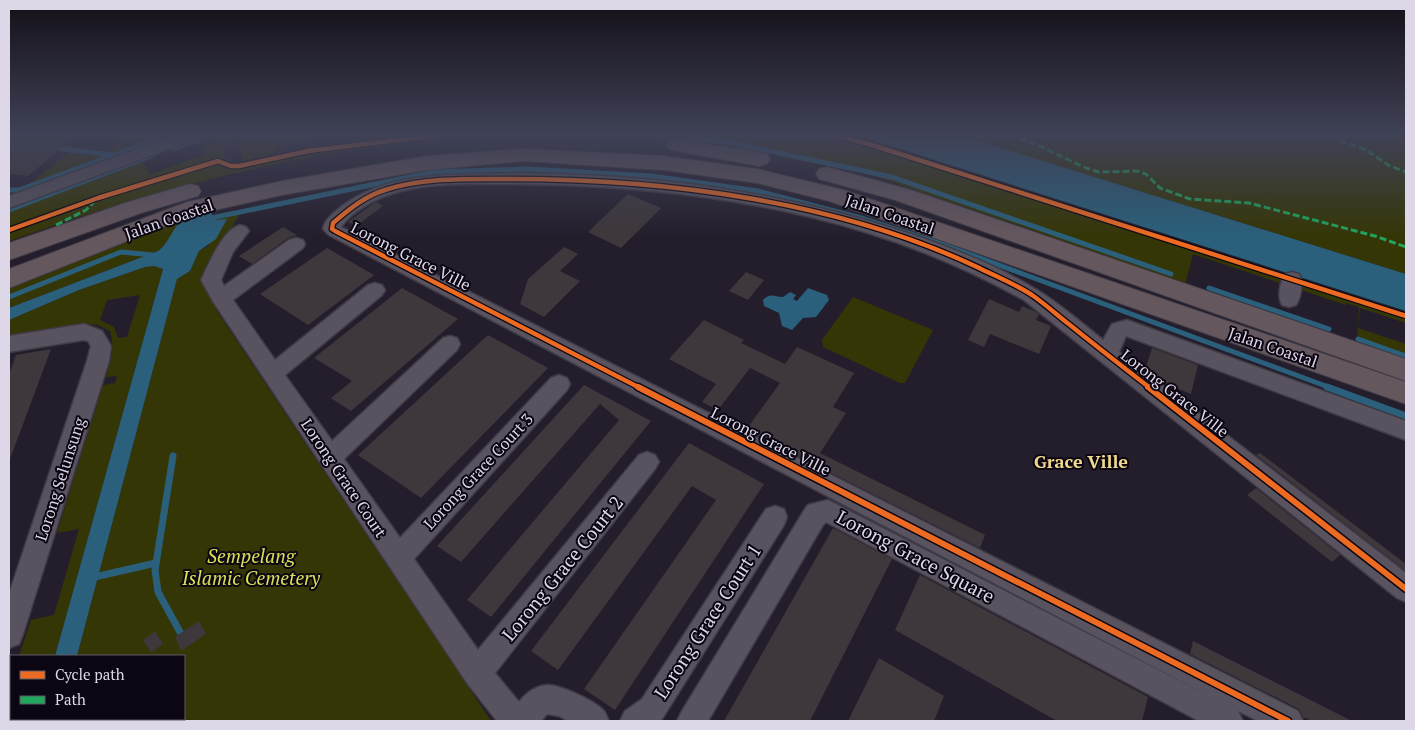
<svg xmlns="http://www.w3.org/2000/svg" width="1415" height="730" font-family="'PT Serif',serif">
  <style>
    .green { fill: #353606; fill-rule: evenodd }
    .water { fill: #2a607b }
    .lines { fill: none; stroke-linecap: round; stroke-linejoin: round }
    .stream-far1 { stroke: #2a607b; stroke-width: 5 }
    .stream { stroke: #2a607b; stroke-width: 7 }
    .building { fill: #3e373b }
    .minor-casing { stroke: #3f3b46; stroke-width: 3 }
    .highway-casing { stroke: #3f3b46; stroke-width: 2 }
    .minor { fill: #58535e; fill-rule: evenodd }
    .highway { fill: #65575e; fill-rule: evenodd }
    .quiet { stroke: #20a55d; stroke-width: 3; stroke-dasharray: 7 3; stroke-linecap: butt }
    .cycleway-far1-casing { stroke: #0b0611; stroke-width: 7 }
    .cycleway-casing { stroke: #0b0611; stroke-width: 9 }
    .cycleway-far1 { stroke: #ed6a23; stroke-width: 4.5 }
    .cycleway { stroke: #ed6a23; stroke-width: 6 }
    .labels { text-anchor: middle; dominant-baseline: central; stroke-width: 4; stroke-linejoin: round; paint-order: stroke }
    .street-label { font-size: 16px; fill: #ddd7e8; stroke: #0b0611 }
    .neighbourhood-label { font-size: 18px; font-weight: bold; fill: #eeda8c; stroke: #0b0611 }
    .near-park-label { font-size: 19px; font-style: italic; fill: #dae058; stroke: #0b0611 }
    .near-street-label { font-size: 19px; fill: #ddd7e8; stroke: #0b0611 }
  </style>
  <rect width="100%" height="100%" fill="#241e2c"/>
  <g class="green">
    <path d="M 128,134 L 177,134 L 21,191 L 68,153 L 103,156 Z"/>
    <path d="M 215,134 L 232,134 L 223,152 L 226,159 L 233,163 L 321,146 L 415,134 L 503,134 C 333,142 168,184 9,241 L 9,209 L 142,159 L 150,175 L 205,154 L 202,147 L 217,142 Z"/>
    <path d="M 241,134 L 340,134 L 288,141 L 270,155 L 243,161 L 238,146 Z"/>
    <path d="M 603,134 L 825,134 L 871,146 L 1406,318 L 1406,323 L 1360,308 L 1358,328 L 1406,344 L 1406,359 L 1357,341 L 1359,307 L 1346,303 L 1346,305 L 1193,254 L 1185,285 C 1112,258 1038,232 964,207 C 927,195 891,180 853,170 C 772,148 686,138 603,134 Z"/>
    <path d="M 957,134 L 1406,134 L 1406,274 Z"/>
    <path d="M 211,208 L 211,211 C 200,215 179,228 171,236 C 166,242 164,246 158,251 L 9,308 L 9,288 L 52,269 Z"/>
    <path d="M 241,212 L 213,259 L 219,308 L 216,310 L 491,721 L 60,721 L 61,719 L 184,719 L 184,656 L 77,656 L 177,279 L 190,271 L 199,251 L 208,246 L 226,219 L 212,220 L 213,218 Z"/>
    <path d="M 154,266 L 163,269 L 55,656 L 19,656 L 31,620 L 54,615 L 79,529 L 57,533 L 103,385 L 115,383 L 117,376 L 106,377 C 111,361 115,348 110,331 L 98,325 L 88,324 L 9,335 L 9,320 L 79,290 L 145,267 ZM 140,295 L 127,337 L 118,338 L 114,327 L 100,320 L 107,300 Z"/>
    <path d="M 853,297 L 933,330 L 905,383 L 900,383 L 823,347 L 822,340 Z"/>
  </g>
  <g class="water">
    <path d="M 854,134 L 957,134 L 1406,274 L 1406,311 Z"/>
    <path d="M 211,211 L 213,220 L 227,219 L 216,239 L 199,251 L 190,271 L 177,279 L 77,656 L 55,656 L 163,269 L 154,266 L 145,267 L 79,290 L 9,320 L 9,308 L 158,251 C 170,242 172,228 183,219 C 190,214 203,214 211,211 Z"/>
    <path d="M 808,288 L 827,295 L 829,300 L 816,317 L 803,318 L 792,330 L 782,326 L 779,313 L 764,306 L 763,300 C 771,292 774,297 783,297 L 790,292 L 796,295 L 793,299 L 797,301 Z"/>
  </g>
  <g class="lines">
    <g class="stream-far1">
      <path d="M 659,134 L 727,142 L 892,177 L 1171,274"/>
      <path d="M 55,148 L 113,155"/>
      <path d="M 174,149 L 201,139"/>
      <path d="M 9,190 L 19,190 L 171,134"/>
      <path d="M 9,210 L 151,156"/>
      <path d="M 206,219 L 434,172 L 528,169 L 651,176 L 758,191 L 861,218 L 942,244 L 1331,388"/>
      <path d="M 1209,288 L 1329,329"/>
      <path d="M 9,297 L 121,252 L 153,255"/>
      <path d="M 1358,339 L 1406,356"/>
    </g>
    <g class="stream">
      <path d="M 1327,387 L 1406,416"/>
      <path d="M 173,456 L 155,570 L 158,592 L 180,632"/>
      <path d="M 90,578 L 156,563"/>
    </g>
  </g>
  <g class="building">
    <path d="M 9,134 L 78,134 L 28,176 L 9,174 Z"/>
    <path d="M 628,194 L 661,208 L 621,248 L 588,232 Z"/>
    <path d="M 376,202 L 383,206 L 356,226 L 348,222 Z"/>
    <path d="M 283,227 L 297,235 L 288,238 L 252,264 L 239,256 Z"/>
    <path d="M 564,247 L 578,254 L 560,271 L 580,281 L 544,317 L 520,304 L 528,279 Z"/>
    <path d="M 327,248 L 374,275 L 308,325 L 260,294 Z"/>
    <path d="M 746,272 L 764,280 L 748,300 L 729,291 Z"/>
    <path d="M 402,288 L 458,319 L 351,411 L 331,398 L 352,381 L 314,358 Z"/>
    <path d="M 989,299 L 1019,312 L 1022,306 L 1034,311 L 1039,314 L 1036,320 L 1051,326 L 1039,354 L 990,334 L 984,347 L 968,340 Z"/>
    <path d="M 704,320 L 744,340 L 741,343 L 785,364 L 797,347 L 854,373 L 833,407 L 846,413 L 820,453 L 985,535 L 980,548 L 746,430 L 780,383 L 750,368 L 718,410 L 702,402 L 716,384 L 669,359 Z"/>
    <path d="M 488,335 L 548,368 L 421,498 L 358,455 Z"/>
    <path d="M 1152,348 L 1198,365 L 1191,394 L 1160,381 L 1145,370 Z"/>
    <path d="M 51,349 L 10,459 L 9,459 L 9,374 L 16,355 Z"/>
    <path d="M 584,385 L 651,421 L 491,617 L 467,600 L 619,420 L 600,404 L 461,562 L 437,546 Z"/>
    <path d="M 689,443 L 764,484 L 615,710 L 584,689 L 716,500 L 692,486 L 558,670 L 531,651 Z"/>
    <path d="M 1260,453 L 1406,564 L 1406,571 L 1256,455 Z"/>
    <path d="M 1256,488 L 1340,555 L 1332,562 L 1247,495 Z"/>
    <path d="M 833,528 L 892,559 L 810,721 L 724,721 Z"/>
    <path d="M 920,575 L 1148,697 L 1142,721 L 1057,721 L 895,630 Z"/>
    <path d="M 199,621 L 206,634 L 181,651 L 175,637 Z"/>
    <path d="M 155,631 L 163,644 L 151,653 L 143,640 Z"/>
    <path d="M 1193,641 L 1352,721 L 1312,721 L 1303,717 L 1299,709 L 1190,654 Z"/>
    <path d="M 879,658 L 944,696 L 934,721 L 848,721 Z"/>
  </g>
  <g class="lines">
    <defs>
      <g id="minor">
        <path d="M 179,134 L 203,134 L 201,137 L 9,208 L 9,196 Z"/>
        <path d="M 480,174 C 622,170 766,187 902,231 C 948,246 995,264 1037,290 C 1060,304 1082,323 1103,340 L 1112,324 L 1127,320 L 1406,421 L 1406,440 L 1126,336 L 1119,352 L 1406,573 L 1406,602 L 1397,598 L 1024,300 C 973,272 921,249 865,232 C 748,196 625,184 503,184 C 467,184 426,182 391,194 C 375,199 351,212 341,227 L 1298,711 L 1303,721 L 1258,721 L 1238,711 L 1243,721 L 1199,721 L 826,522 L 823,525 L 708,721 L 677,721 L 682,711 L 805,509 L 808,505 L 828,500 L 1217,700 L 329,235 L 323,229 C 325,218 334,213 342,206 C 383,176 432,175 480,174 Z"/>
        <path d="M 240,225 L 246,227 L 249,231 L 233,252 L 221,280 L 224,286 L 289,240 L 296,238 L 303,240 L 305,244 L 303,248 L 233,300 L 275,360 L 368,285 L 375,283 L 382,285 L 385,290 L 382,295 L 285,375 L 332,441 L 443,338 L 450,336 L 457,338 L 460,344 L 457,350 L 344,459 L 400,538 L 551,378 L 559,375 L 567,378 L 570,384 L 567,390 L 414,559 L 478,650 L 639,455 L 647,452 L 655,455 L 659,462 L 655,469 L 495,673 L 519,702 C 526,693 535,686 548,685 C 560,685 596,701 604,711 C 606,713 607,718 609,721 L 568,721 L 559,716 L 547,714 L 541,721 L 497,721 L 467,683 L 214,303 L 201,280 C 209,264 222,230 240,225 Z"/>
        <path d="M 1292,272 L 1299,274 C 1304,282 1301,297 1296,305 L 1289,307 L 1282,305 C 1277,297 1280,282 1285,274 Z"/>
        <path d="M 84,324 L 102,331 L 111,346 L 109,361 L 23,634 L 19,644 L 9,648 L 9,594 L 87,361 L 91,346 L 88,341 L 83,340 L 9,352 L 9,336 Z"/>
        <path d="M 775,506 L 784,509 L 787,517 L 784,525 L 662,719 L 659,721 L 620,721 L 625,711 L 642,699 L 766,509 Z"/>
      </g>
      <g id="highway">
        <path d="M 678,140 L 759,152 L 767,154 L 770,159 L 767,164 L 759,166 L 671,150 L 667,146 L 671,142 Z"/>
        <path d="M 523,149 L 664,156 L 757,169 L 844,190 L 1406,382 L 1406,404 L 829,201 L 757,183 L 664,170 L 523,161 L 427,170 L 282,195 L 193,215 L 9,288 L 9,269 L 187,202 L 282,181 L 427,156 Z"/>
        <path d="M 827,167 L 911,190 L 1406,359 L 1406,381 L 895,200 L 819,179 L 816,174 L 819,169 Z"/>
        <path d="M 190,184 L 198,186 L 201,191 L 198,196 L 141,213 L 9,260 L 9,243 L 125,203 Z"/>
      </g>
    </defs>
    <use href="#minor" class="minor-casing"/>
    <use href="#highway" class="highway-casing"/>
    <use href="#minor" class="minor"/>
    <use href="#highway" class="highway"/>
    <g class="quiet">
      <path d="M 1000,134 L 1033,143 L 1086,168 L 1099,172 L 1137,171 L 1146,174 L 1160,188 L 1190,199 L 1249,203 L 1375,236 L 1406,247"/>
      <path d="M 1321,134 L 1366,150 L 1390,166 L 1406,172"/>
      <path d="M 56,225 L 86,210 L 94,202"/>
    </g>
    <defs>
      <g id="cycleway-far1">
        <path d="M 831,134 L 872,145 L 1406,316"/>
        <path d="M 9,230 L 98,198 L 218,161 L 231,166 L 239,166 L 308,151 L 446,134"/>
        <path d="M 640,388 L 335,231 L 332,229 L 333,223 C 348,210 365,196 385,190 C 425,177 470,179 512,179 C 665,179 837,201 977,267 C 995,276 1015,284 1032,295 C 1045,304 1057,315 1070,325 C 1096,346 1123,367 1150,388"/>
      </g>
      <g id="cycleway">
        <path d="M 638,387 L 1288,721"/>
        <path d="M 1148,387 L 1406,589"/>
      </g>
    </defs>
    <use href="#cycleway-far1" class="cycleway-far1-casing"/>
    <use href="#cycleway" class="cycleway-casing"/>
    <use href="#cycleway-far1" class="cycleway-far1"/>
    <use href="#cycleway" class="cycleway"/>
  </g>
  <linearGradient id="sky" x2="0" y2="1"><stop stop-color="#141018"/><stop offset="0.57" stop-color="#3f4156"/><stop offset="1" stop-color="#3f4156" stop-opacity="0"/></linearGradient>
  <rect width="1415" height="237" fill="url(#sky)"/>
  <g class="labels">
    <g class="street-label">
      <text transform="translate(890 214) rotate(19)">Jalan Coastal</text>
      <text transform="translate(169 219) rotate(-19)">Jalan Coastal</text>
      <text transform="translate(411 256) rotate(27)">Lorong Grace Ville</text>
      <text transform="translate(1273 347) rotate(19)">Jalan Coastal</text>
      <text transform="translate(1175 393) rotate(38)">Lorong Grace Ville</text>
      <text transform="translate(771 441) rotate(27)">Lorong Grace Ville</text>
      <text transform="translate(478 471) rotate(-47)">Lorong Grace Court 3</text>
      <text transform="translate(344 478) rotate(56)">Lorong Grace Court</text>
      <text transform="translate(60 479) rotate(-72)">Lorong Selunsung</text>
    </g>
    <g class="neighbourhood-label">
      <text x="1081" y="461">Grace Ville</text>
    </g>
    <g class="near-park-label">
      <text x="251" y="555">Sempelang<tspan x="251" dy="22">Islamic Cemetery</tspan></text>
    </g>
    <g class="near-street-label">
      <text transform="translate(916 556) rotate(28)">Lorong Grace Square</text>
      <text transform="translate(562 568) rotate(-51)">Lorong Grace Court 2</text>
      <text transform="translate(707 621) rotate(-57)">Lorong Grace Court 1</text>
    </g>
  </g>
  <rect width="1415" height="730" fill="none" stroke="#ddd7e8" stroke-width="20"/>
  <rect x="10" y="655" width="175" height="65" fill="#0b0611" stroke="#5f5a67"/>
  <rect x="20" y="671" width="25" height="8" fill="#ed6a23" stroke="#5f5a67"/>
  <text x="55" y="680" font-size="15" fill="#ddd7e8">Cycle path</text>
  <rect x="20" y="696" width="25" height="8" fill="#20a55d" stroke="#5f5a67"/>
  <text x="55" y="705" font-size="15" fill="#ddd7e8">Path</text>
</svg>
